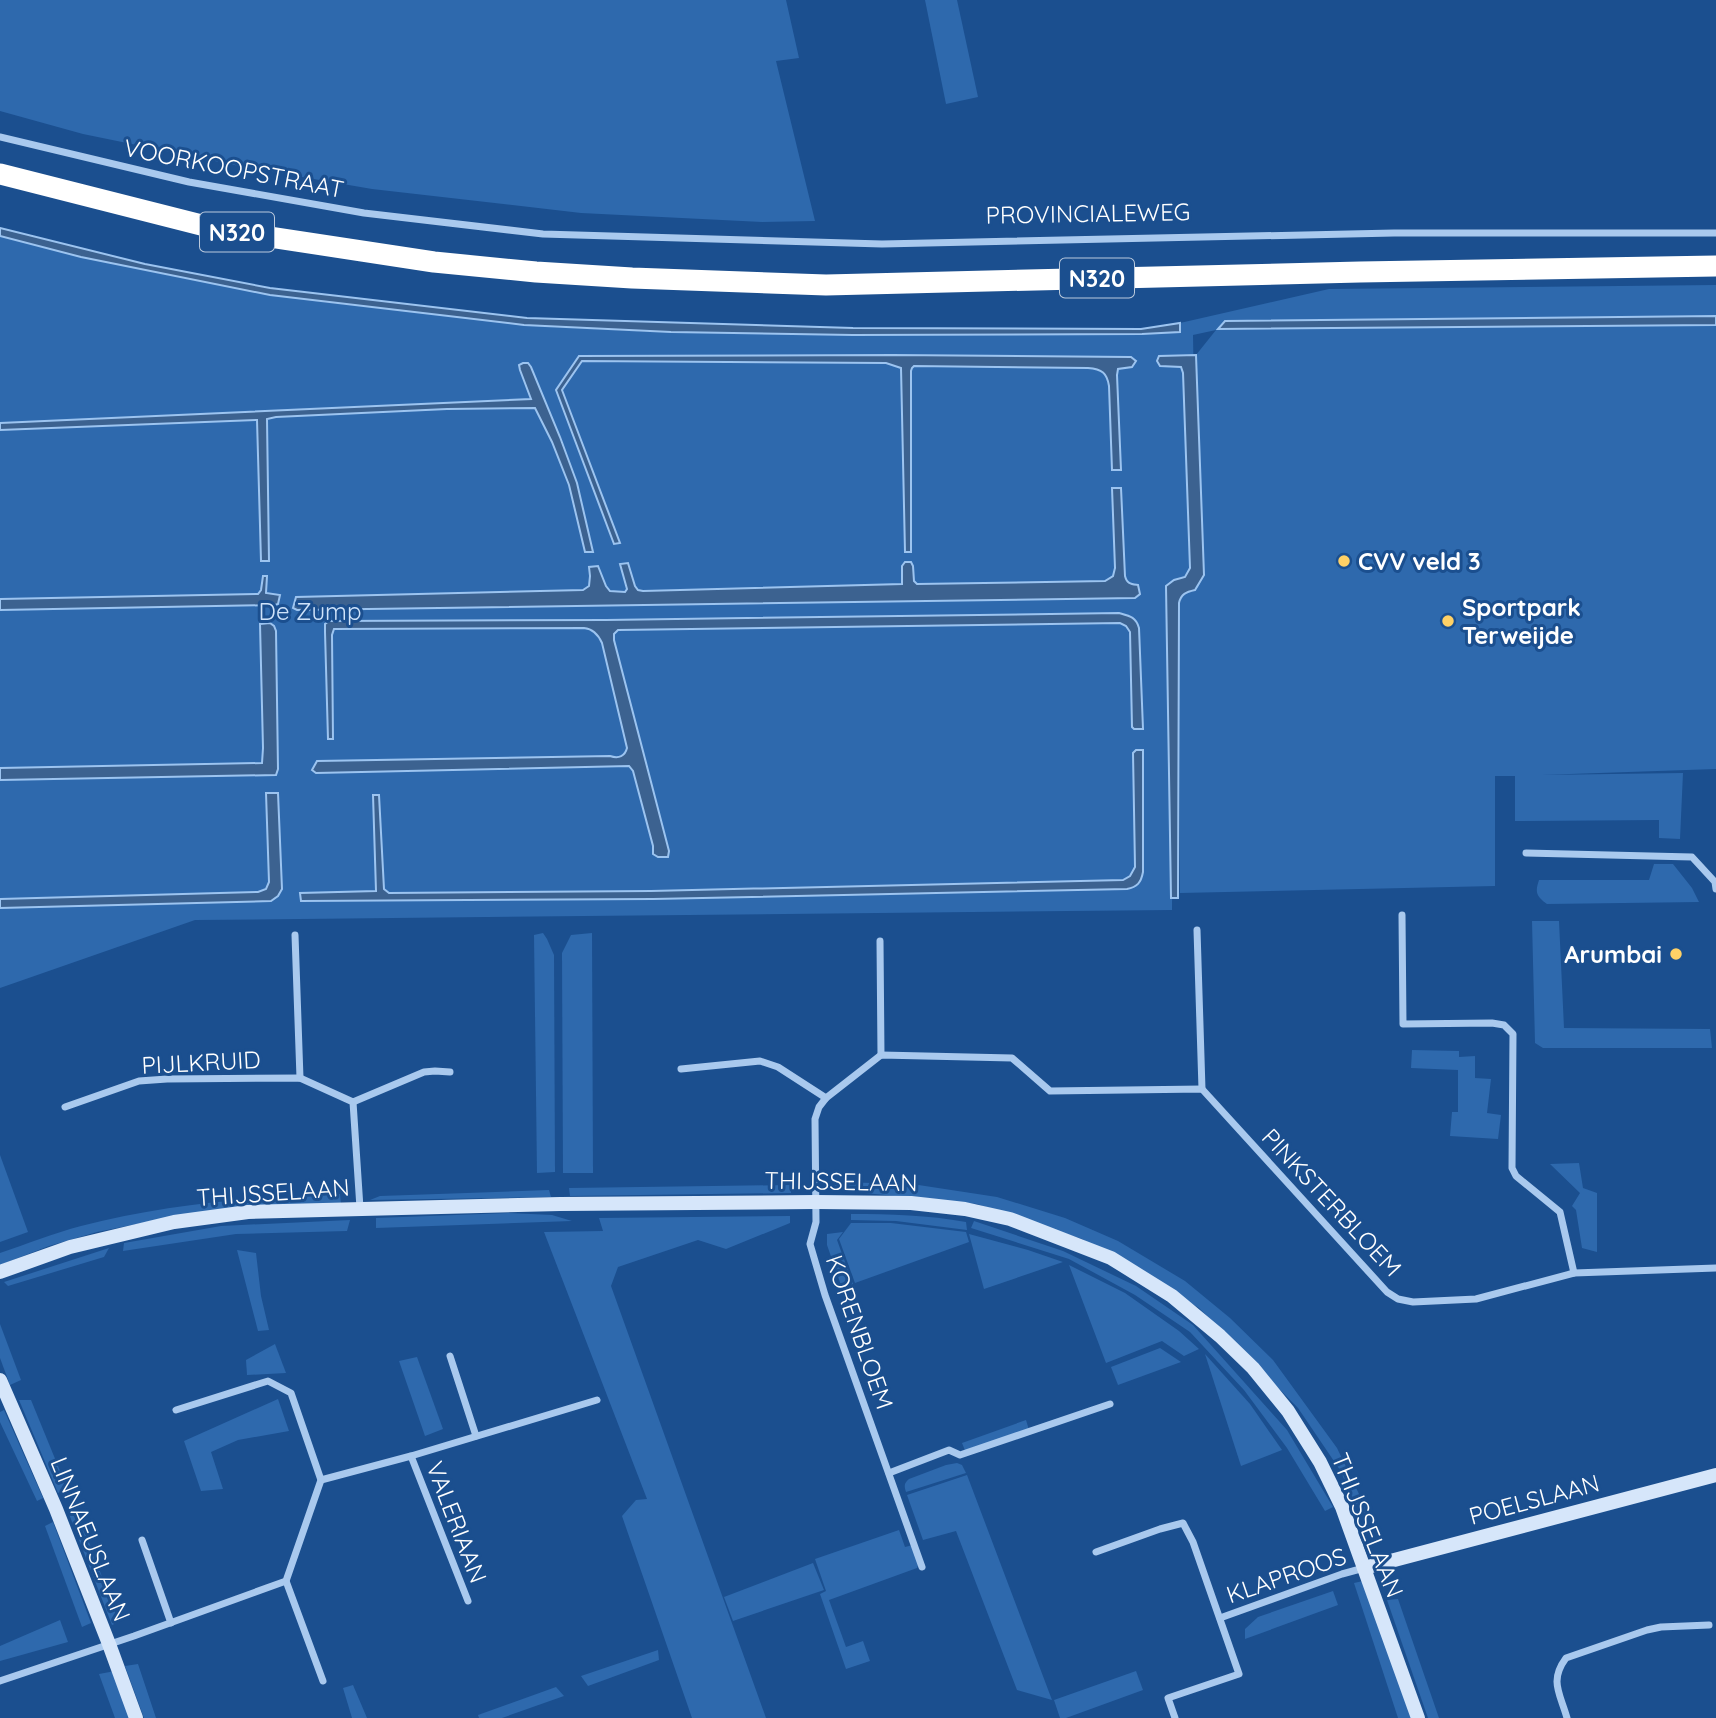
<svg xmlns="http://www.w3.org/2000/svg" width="1716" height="1718" font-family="Quicksand,sans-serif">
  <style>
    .green { fill: #2e69ad }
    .water { fill: #3c6290; stroke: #9cc4f0; stroke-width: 2 }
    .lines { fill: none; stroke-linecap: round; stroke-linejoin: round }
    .street { stroke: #a9c9ee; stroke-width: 7 }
    .secondary { stroke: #d6e6fa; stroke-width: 14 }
    .highway { stroke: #fff; stroke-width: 21 }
    .poi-dot { fill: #ffd166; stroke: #1b4f8f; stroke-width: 2.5 }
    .labels { text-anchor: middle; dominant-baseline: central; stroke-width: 6; stroke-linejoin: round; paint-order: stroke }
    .shield { fill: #1b4f8f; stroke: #bbcadd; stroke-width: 2 }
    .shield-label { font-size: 23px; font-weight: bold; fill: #fff }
    .street-label { font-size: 24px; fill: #fff; stroke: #1b4f8f }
    .poi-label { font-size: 24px; font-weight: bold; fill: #fff; stroke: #1b4f8f; text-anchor: start }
    .park-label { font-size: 24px; fill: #cfe3fa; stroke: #1b4f8f }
  </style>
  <rect width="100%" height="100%" fill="#1b4f8f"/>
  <g class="green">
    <path d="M 0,0 L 786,0 L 799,58 L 776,61 L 815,221 L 762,222 L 581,213 L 372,189 L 244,167 L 83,134 L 0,111 Z"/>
    <path d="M 925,0 L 957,0 L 978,97 L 946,104 Z"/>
    <path d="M 0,236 L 81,257 L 187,279 L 323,302 L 551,327 L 658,332 L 1179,331 L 1180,323 L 1329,289 L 1716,285 L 1716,316 L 1560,319 L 1219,329 L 1716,325 L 1716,769 L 1541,775 L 1683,773 L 1680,839 L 1659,838 L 1659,820 L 1515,821 L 1515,776 L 1495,776 L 1495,886 L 1180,893 L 1179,603 C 1181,594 1186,592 1195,590 L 1204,575 L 1196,355 L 1216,330 L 1193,335 L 1197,573 L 1174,599 L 1172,910 L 195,920 L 0,988 Z"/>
    <path d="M 1654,864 L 1673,864 L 1692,888 L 1699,902 L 1547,904 C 1536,896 1535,892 1539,880 L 1649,880 Z"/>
    <path d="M 1532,921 L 1559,921 L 1564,1028 L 1710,1029 L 1712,1048 L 1543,1048 L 1535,1043 Z"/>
    <path d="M 543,933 L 547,939 L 554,955 L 555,1172 L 537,1173 L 534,935 Z"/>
    <path d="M 592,933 L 593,1173 L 563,1173 L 562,953 L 571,935 Z"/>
    <path d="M 1412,1050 L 1459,1051 L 1459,1057 L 1475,1056 L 1475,1078 L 1491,1079 L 1487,1113 L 1501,1115 L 1498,1139 L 1450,1136 L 1452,1112 L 1458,1112 L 1458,1070 L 1411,1068 Z"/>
    <path d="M 0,1155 L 28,1232 L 0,1242 Z"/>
    <path d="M 1579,1163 L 1583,1188 L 1597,1193 L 1597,1252 L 1582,1248 L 1576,1210 L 1572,1206 L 1580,1193 L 1550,1164 Z"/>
    <path d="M 835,1182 L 912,1184 L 997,1197 L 1065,1218 L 1118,1241 L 1185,1281 L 1230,1318 L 1273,1360 L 1337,1448 L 1370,1517 L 1363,1521 L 1340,1470 L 1298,1408 L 1199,1308 L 1082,1239 L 977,1204 L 834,1190 Z"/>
    <path d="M 791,1185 L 791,1193 L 570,1196 L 569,1188 Z"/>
    <path d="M 549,1190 L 551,1197 L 370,1200 L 380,1196 Z"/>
    <path d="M 340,1194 L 341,1204 L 167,1218 L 97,1232 L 49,1246 L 0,1265 L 0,1253 C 27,1244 54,1233 81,1226 C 166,1204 253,1197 340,1194 Z"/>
    <path d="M 509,1213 L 552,1215 L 572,1221 L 376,1228 L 376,1218 Z"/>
    <path d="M 851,1214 C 890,1214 928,1215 966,1222 L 967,1230 L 896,1221 L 851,1220 Z"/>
    <path d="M 790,1216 L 790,1223 L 726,1249 L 698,1240 L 618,1267 L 611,1286 L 766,1718 L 692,1718 L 622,1516 L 636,1500 L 647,1499 L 544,1232 L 603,1231 L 599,1218 Z"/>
    <path d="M 350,1220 L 347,1231 L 236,1234 L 123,1251 L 124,1243 L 221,1226 Z"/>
    <path d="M 974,1221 L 1063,1251 L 1136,1286 L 1193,1325 L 1287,1430 L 1333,1507 L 1325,1511 L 1287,1448 L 1244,1390 L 1190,1332 L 1135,1295 L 1069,1259 L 971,1228 Z"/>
    <path d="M 851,1223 L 891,1223 L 966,1232 L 969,1242 L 855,1283 L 839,1239 Z"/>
    <path d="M 843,1232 L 837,1240 L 853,1284 L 842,1288 L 827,1245 L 827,1234 Z"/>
    <path d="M 969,1234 L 1028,1250 L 1063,1262 L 984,1289 Z"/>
    <path d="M 109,1248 L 104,1257 L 8,1286 L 4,1282 Z"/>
    <path d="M 237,1250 L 256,1253 L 261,1296 L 269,1330 L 258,1331 Z"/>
    <path d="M 1069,1265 L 1125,1293 L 1179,1331 L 1199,1349 L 1184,1356 L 1162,1341 L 1106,1363 Z"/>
    <path d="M 0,1324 L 21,1380 L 10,1385 L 0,1358 Z"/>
    <path d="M 275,1344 L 286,1373 L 247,1375 L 246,1360 Z"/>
    <path d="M 1160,1348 L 1181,1362 L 1118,1385 L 1111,1367 Z"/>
    <path d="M 1205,1354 L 1250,1404 L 1282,1450 L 1241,1466 Z"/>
    <path d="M 417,1357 L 443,1429 L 425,1436 L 399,1361 Z"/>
    <path d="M 278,1399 L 289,1431 L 238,1440 L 211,1452 L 223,1489 L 201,1491 L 184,1441 Z"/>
    <path d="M 19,1400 L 31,1400 L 67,1488 L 58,1493 Z"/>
    <path d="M 4,1410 L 43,1498 L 37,1501 L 0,1422 L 0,1412 Z"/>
    <path d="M 1026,1420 L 1029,1430 L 966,1453 L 962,1443 Z"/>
    <path d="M 957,1463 L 962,1465 L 966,1473 L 906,1492 C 904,1486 904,1483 909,1479 L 946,1465 Z"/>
    <path d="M 967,1475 L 1052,1700 L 1017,1690 L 956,1531 L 923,1540 L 907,1495 Z"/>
    <path d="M 78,1513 L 119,1622 L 112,1625 L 69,1514 Z"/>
    <path d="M 53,1522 L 91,1623 L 82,1627 L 45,1526 Z"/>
    <path d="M 899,1530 L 905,1547 L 913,1545 L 919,1563 L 917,1568 L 829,1600 L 846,1647 L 863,1641 L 870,1661 L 846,1669 L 820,1594 L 826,1591 L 815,1559 Z"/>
    <path d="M 813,1563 L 824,1590 L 733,1621 L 724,1597 Z"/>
    <path d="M 1363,1581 L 1411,1718 L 1398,1718 L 1354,1583 Z"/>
    <path d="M 1333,1591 L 1338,1605 L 1245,1639 L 1245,1629 L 1258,1617 Z"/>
    <path d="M 1398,1599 L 1439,1718 L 1428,1718 L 1387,1600 Z"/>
    <path d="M 60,1620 L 68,1642 L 0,1661 L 0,1646 Z"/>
    <path d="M 658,1650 L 659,1660 L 588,1686 L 581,1676 Z"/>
    <path d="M 138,1664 L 156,1718 L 144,1718 L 125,1666 Z"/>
    <path d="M 115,1671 L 130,1718 L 115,1718 L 99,1674 Z"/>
    <path d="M 1136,1671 L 1143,1690 L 1066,1718 L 1060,1718 L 1054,1700 Z"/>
    <path d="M 353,1685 L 367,1718 L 352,1718 L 343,1688 Z"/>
    <path d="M 556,1687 L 564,1696 L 502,1718 L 479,1718 L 478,1715 Z"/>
  </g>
  <g class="water">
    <path d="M 0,228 L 145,264 L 270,288 L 527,318 L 853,328 L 1141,329 L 1180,323 L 1180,332 L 1142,334 L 853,335 L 671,332 L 524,325 L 270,295 L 81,257 L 0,236 Z"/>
    <path d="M 1716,316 L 1716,325 L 1218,329 L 1225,321 Z"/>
    <path d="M 893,355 L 1131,357 L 1136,361 L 1132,367 L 1118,369 L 1117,375 L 1121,470 L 1112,470 L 1109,386 C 1107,373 1102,369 1088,368 L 914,366 L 912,368 L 911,371 L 911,552 L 905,552 L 901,368 L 886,363 L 582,361 L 562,390 L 620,543 L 614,544 L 556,390 L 579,356 Z"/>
    <path d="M 1196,355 L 1204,575 L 1195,590 C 1186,592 1181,594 1179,603 L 1178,898 L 1171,898 L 1166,586 L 1174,580 L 1185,577 L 1190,568 L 1183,373 L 1181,367 L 1160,366 L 1157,361 L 1159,356 Z"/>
    <path d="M 523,363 L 528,363 L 531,367 L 560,437 L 577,483 L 593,552 L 585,552 L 569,485 L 552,442 L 535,408 L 447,409 L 276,417 L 267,419 L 269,561 L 261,561 L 257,420 L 0,430 L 0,423 L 531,399 L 520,370 L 519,365 Z"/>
    <path d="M 1112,488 L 1121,488 L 1125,576 C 1127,584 1131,584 1138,585 L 1140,594 L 1135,598 L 297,610 L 293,608 L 296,597 L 583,590 L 589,586 L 590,576 L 589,567 L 598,566 L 606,586 L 610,591 L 625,592 L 627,589 L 620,564 L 628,563 L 635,586 L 638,590 L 643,591 L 902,584 L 902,566 L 905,562 L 911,562 L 913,566 L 914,581 L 917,584 L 1105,581 L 1113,576 L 1115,568 Z"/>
    <path d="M 263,576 L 267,576 L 266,593 L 280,595 L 278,604 L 275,605 L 0,610 L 0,599 L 258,594 L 261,590 Z"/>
    <path d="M 1119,613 C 1130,616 1136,617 1139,628 L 1143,729 L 1134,729 L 1132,727 L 1130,632 L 1126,626 L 1120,623 L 618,630 L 614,634 L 614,640 L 669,851 L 668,857 L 658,857 L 653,854 L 653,846 L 633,771 L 629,766 L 316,773 L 312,770 L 317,761 L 610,756 C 619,759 625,756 627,748 L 602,643 C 598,634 593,629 584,628 L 334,629 L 332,635 L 333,739 L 328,739 L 325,632 L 325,624 L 329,621 L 606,620 Z"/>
    <path d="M 270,623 L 274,626 L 276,631 L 278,769 L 276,775 L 0,780 L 0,768 L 262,763 L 263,748 L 260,624 Z"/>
    <path d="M 1136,750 L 1143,750 L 1143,872 C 1141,883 1137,887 1127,889 L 653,899 L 301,901 L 300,893 L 376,891 L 373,795 L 379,795 L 384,889 L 389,893 L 651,891 L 1123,880 L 1130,876 L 1135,867 L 1133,753 Z"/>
    <path d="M 266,793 L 278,793 L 282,889 L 278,896 L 271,901 L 0,908 L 0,899 L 258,892 L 266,889 L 269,882 Z"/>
  </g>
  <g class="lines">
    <g class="street">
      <path d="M 0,137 L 189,182 L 364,213 L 543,234 L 882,244 L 1394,233 L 1716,233"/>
      <path d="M 1526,853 L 1692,857 L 1715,882 L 1716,889"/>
      <path d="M 1402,915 L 1403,1024 L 1492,1023 L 1504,1025 L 1513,1034 L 1512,1168 L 1516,1176 L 1560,1212 L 1574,1273"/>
      <path d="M 1197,930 L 1202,1089"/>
      <path d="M 295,935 L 300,1078"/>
      <path d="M 880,941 L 881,1055"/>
      <path d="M 681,1069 L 760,1061 L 778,1067 L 826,1098"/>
      <path d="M 353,1102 L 424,1072 L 435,1071 L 450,1072"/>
      <path d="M 65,1107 L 139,1081 L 167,1079 L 300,1078 L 353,1102 L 360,1208"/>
      <path d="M 450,1356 L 476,1436"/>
      <path d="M 411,1456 L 468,1601"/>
      <path d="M 889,1473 L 949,1450 L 960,1455 L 1110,1404"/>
      <path d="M 321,1480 L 411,1456 L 597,1400"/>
      <path d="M 142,1540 L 171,1623"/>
      <path d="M 1096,1552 L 1160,1529 L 1183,1523 L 1193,1542 L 1239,1674 L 1168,1698 L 1175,1718"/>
      <path d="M 922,1567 L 825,1295 L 810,1244 L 816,1222 L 815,1119 L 819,1107 L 826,1098 L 881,1055 L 1012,1058 L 1050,1091 L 1202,1089 L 1387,1292 L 1398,1299 L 1413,1302 L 1476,1299 L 1574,1273 L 1716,1268"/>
      <path d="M 286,1581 L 323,1681"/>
      <path d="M 1220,1618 L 1342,1574 L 1364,1568"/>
      <path d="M 0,1681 L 134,1636 L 286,1581 L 321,1480 L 291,1393 L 268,1381 L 176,1410"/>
      <path d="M 1567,1718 C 1560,1693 1549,1681 1566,1658 L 1647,1630 L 1661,1627 L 1709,1625"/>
    </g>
    <g class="secondary">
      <path d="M 0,1272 L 70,1247 L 174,1222 L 248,1212 L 560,1204 L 816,1202 L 911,1203 L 965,1209 L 1010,1219 L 1111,1258 L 1172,1296 L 1220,1336 L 1253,1368 L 1288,1411 L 1320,1462 L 1342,1507 L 1418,1718"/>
      <path d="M 0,1380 L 56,1509 L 109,1644 L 136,1718"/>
      <path d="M 1364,1568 L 1716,1475"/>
    </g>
    <path class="highway" d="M 0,174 L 217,229 L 434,262 L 536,272 L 632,278 L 826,285 L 1360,272 L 1716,266"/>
  </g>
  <g class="poi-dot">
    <circle cx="1344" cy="561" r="7"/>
    <circle cx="1448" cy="621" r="7"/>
    <circle cx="1676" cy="954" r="7"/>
  </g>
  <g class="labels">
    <g class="shield">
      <rect x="200" y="212.5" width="74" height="39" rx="5"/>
      <rect x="1060" y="258.5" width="74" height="39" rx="5"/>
    </g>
    <g class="shield-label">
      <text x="237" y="232">N320</text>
      <text x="1097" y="278">N320</text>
    </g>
    <g class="street-label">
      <text transform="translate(234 168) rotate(11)">VOORKOOPSTRAAT</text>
      <text transform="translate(1088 213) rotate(-1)">PROVINCIALEWEG</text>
      <text transform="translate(201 1062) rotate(-3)">PIJLKRUID</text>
      <text transform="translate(841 1181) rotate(1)">THIJSSELAAN</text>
      <text transform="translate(273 1192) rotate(-4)">THIJSSELAAN</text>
      <text transform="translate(1332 1202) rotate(47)">PINKSTERBLOEM</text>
      <text transform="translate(860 1332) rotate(71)">KORENBLOEM</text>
      <text transform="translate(1534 1499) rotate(-15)">POELSLAAN</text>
      <text transform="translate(457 1522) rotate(69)">VALERIAAN</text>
      <text transform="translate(1368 1525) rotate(68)">THIJSSELAAN</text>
      <text transform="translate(91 1539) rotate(68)">LINNAEUSLAAN</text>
      <text transform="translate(1286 1575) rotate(-19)">KLAPROOS</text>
    </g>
    <g class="poi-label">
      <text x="1358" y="561">CVV veld 3</text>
      <text x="1462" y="607">Sportpark<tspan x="1462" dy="28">Terweijde</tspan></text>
      <text x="1662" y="954" text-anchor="end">Arumbai</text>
    </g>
    <g class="park-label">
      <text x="310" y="611">De Zump</text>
    </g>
  </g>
</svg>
